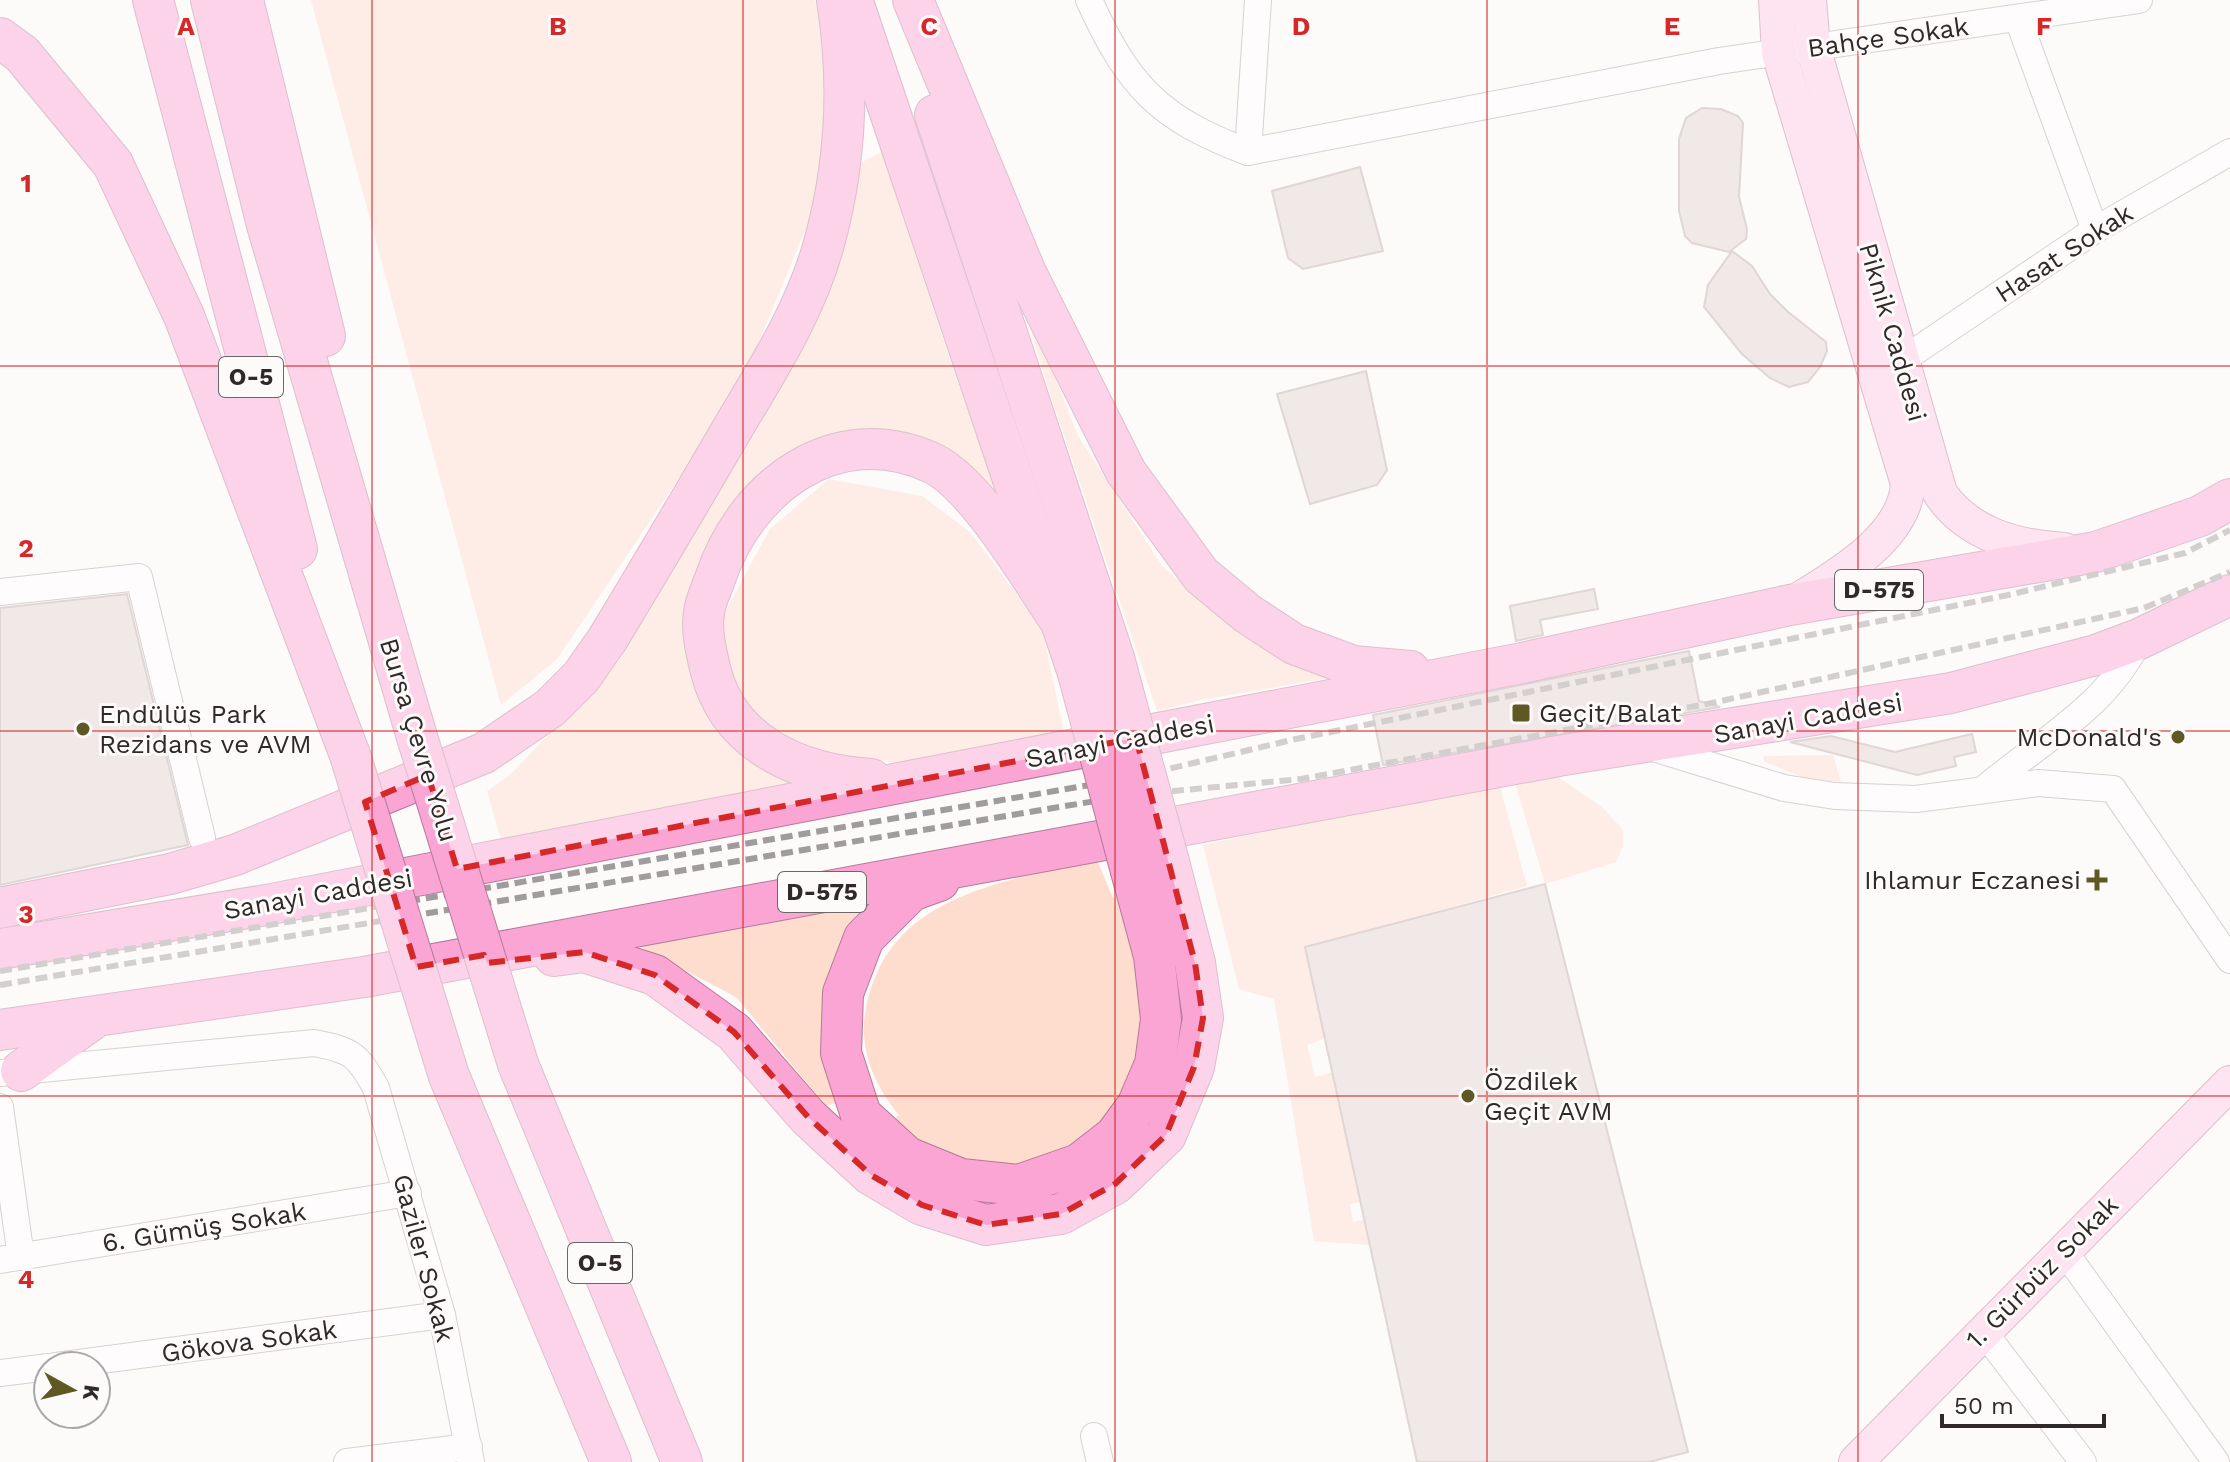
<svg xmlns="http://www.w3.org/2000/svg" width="2230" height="1462" font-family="'Work Sans',sans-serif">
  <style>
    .green { fill: #fedcce }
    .building { fill: #e3d3d2; stroke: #baaba9; stroke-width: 2 }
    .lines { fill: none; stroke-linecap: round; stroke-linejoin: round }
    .minor-casing { stroke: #ad9fa1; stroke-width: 28 }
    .major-casing { stroke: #b37a98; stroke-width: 36 }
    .highway-casing { stroke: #b37a98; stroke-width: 42 }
    .minor { stroke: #fff; stroke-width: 26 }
    .major { stroke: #fcc9e5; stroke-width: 34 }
    .highway { stroke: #faa5d3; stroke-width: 40 }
    .rail { stroke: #a09b9c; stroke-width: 6; stroke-dasharray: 12 6; stroke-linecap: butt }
    .highway-bridge-casing { stroke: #b37a98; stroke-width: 42; stroke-linecap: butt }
    .highway-bridge { stroke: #faa5d3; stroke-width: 40 }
    .marked { fill: none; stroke: #d62828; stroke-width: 6; stroke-dasharray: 16 10; stroke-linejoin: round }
    .grid { fill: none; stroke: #d62828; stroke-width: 2; stroke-opacity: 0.55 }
    .poi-dot { fill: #5f5825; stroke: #fdfafa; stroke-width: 3 }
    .labels { text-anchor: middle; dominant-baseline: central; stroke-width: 6; stroke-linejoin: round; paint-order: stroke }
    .shield { fill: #fdfafa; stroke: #6d6868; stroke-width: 2 }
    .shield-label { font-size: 24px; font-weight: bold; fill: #2f292a }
    .street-label { font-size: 26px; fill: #2f292a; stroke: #fdfafa }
    .poi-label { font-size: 26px; fill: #2f292a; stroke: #fdfafa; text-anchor: start }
    .grid-label { font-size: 26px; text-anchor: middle; font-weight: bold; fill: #d62828; stroke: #fdfafa; stroke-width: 6; stroke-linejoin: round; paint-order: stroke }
  </style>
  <rect width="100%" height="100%" fill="#fdfafa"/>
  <g class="green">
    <path d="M 311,0 L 815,0 L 835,63 L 833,163 L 739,389 L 557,659 L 501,705 Z"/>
    <path d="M 882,152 L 949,357 L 1002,505 L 917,444 L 740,506 L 684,612 L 698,678 L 809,783 L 506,858 L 487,791 L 510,775 L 620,660 L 780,389 L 811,328 L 862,162 Z"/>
    <path d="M 1011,265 L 1078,436 L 1163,567 L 1228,624 L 1334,677 L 1201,700 L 1157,711 L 1051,397 Z"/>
    <path d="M 829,479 L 922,496 L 970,532 L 1042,628 L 1067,748 L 921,765 L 841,757 L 748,730 L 729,675 L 719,623 L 770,529 Z"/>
    <path d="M 1833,755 L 1841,782 L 1803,778 L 1764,761 L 1763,756 Z"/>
    <path d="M 1558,777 L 1602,807 L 1623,830 L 1623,846 L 1616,862 L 1545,884 L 1515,783 Z"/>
    <path d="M 1500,787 L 1527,886 L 1305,948 L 1328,1037 L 1307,1045 L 1315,1077 L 1337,1071 L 1369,1200 L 1350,1204 L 1353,1222 L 1374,1218 L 1369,1245 L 1314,1241 L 1274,999 L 1239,989 L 1203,845 L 1361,810 Z"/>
    <path d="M 1096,858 L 1113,898 L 1122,896 L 1150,999 L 1130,1093 L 1092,1139 L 1006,1169 L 956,1161 L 918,1145 L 893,1120 L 899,1115 C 874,1085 858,1048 866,1008 C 889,893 1001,885 1096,858 Z"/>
    <path d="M 891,895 L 858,928 L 845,1100 L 826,1106 L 736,997 L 631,942 Z"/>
  </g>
  <g class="building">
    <path d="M 1702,108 L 1721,109 L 1738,116 L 1743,123 L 1739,197 L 1747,229 L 1746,239 L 1729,252 L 1692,243 L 1685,236 L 1679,211 L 1679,139 L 1686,118 Z"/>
    <path d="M 1360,167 L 1383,251 L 1303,269 L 1288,258 L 1272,191 Z"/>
    <path d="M 1732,251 L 1752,266 L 1770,294 L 1787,311 L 1826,342 L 1827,351 L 1820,367 L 1808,382 L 1789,387 L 1770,378 L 1742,354 L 1704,307 L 1708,285 Z"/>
    <path d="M 1366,371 L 1387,470 L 1377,485 L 1310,504 L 1277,394 Z"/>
    <path d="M 1594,589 L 1598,609 L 1540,620 L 1543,635 L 1516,641 L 1510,606 Z"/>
    <path d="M 127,594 L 188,845 L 0,885 L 0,608 Z"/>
    <path d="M 1689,651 L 1699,701 L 1720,707 L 1383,765 L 1373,715 Z"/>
    <path d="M 1972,734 L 1976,752 L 1954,757 L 1956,766 L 1917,775 L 1790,742 L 1831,736 L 1895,752 Z"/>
    <path d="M 1545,884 L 1688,1452 L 1649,1462 L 1417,1462 L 1305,947 Z"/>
  </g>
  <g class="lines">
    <defs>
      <g id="minor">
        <path d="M 1089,0 C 1128,86 1159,119 1248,152 L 1719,61 L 2139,0"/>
        <path d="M 2018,19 L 2095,230"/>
        <path d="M 1248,152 L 1258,0"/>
        <path d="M 1901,361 L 2095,230 L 2230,152"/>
        <path d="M 0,592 L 139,577 L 202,838"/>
        <path d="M 1650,747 L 1784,788 L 1835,796 L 1916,799 L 2038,783 L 2113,789 L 2230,960"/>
        <path d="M 1984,789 C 2039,742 2108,707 2139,639"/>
        <path d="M 0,1073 L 314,1043 C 352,1050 358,1055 376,1088 L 442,1315 L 471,1462"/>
        <path d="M 0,1107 L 21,1257"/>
        <path d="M 2064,1251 L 2216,1462"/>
        <path d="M 0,1260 L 408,1193"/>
        <path d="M 1983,1331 L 2083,1462"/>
        <path d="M 56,1366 L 442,1315"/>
        <path d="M 0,1373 L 48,1367"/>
        <path d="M 1094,1436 L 1100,1462"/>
        <path d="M 347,1462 L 469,1447"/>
      </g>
      <g id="major">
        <path d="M 1776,0 L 1779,53 L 1908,484 C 1905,536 1841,574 1800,599"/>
        <path d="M 1809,0 L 1813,47 L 1940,493 C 1968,535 2017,547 2064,550"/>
        <path d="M 1856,1462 L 2230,1083"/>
      </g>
      <g id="highway">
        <path d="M 153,0 L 297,549"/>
        <path d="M 211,0 L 267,225 L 417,737"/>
        <path d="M 243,0 L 325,336"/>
        <path d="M 913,0 L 1026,273 L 1126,472 L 1201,575 L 1248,614 L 1294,644 L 1353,666 L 1410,671"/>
        <path d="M 855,8 L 1078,673"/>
        <path d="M 0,38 L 22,54 L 113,164 L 184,316 L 350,755"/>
        <path d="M 935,115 L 1114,658"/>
        <path d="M 871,779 C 798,774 728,744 710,668 C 706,651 701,630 704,613 C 705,602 711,590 715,579 C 745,488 835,418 932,463 C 977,484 1032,580 1061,622"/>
        <path d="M 939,881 L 911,891 L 864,938 L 843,993 L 841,1053 L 861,1115 L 907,1157 L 961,1179 L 1019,1185 L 1079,1164 L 1115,1136 L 1137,1106 L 1155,1064 L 1161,1019 L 1154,956 L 1131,871"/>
        <path d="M 0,908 L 170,874 L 235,855 L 484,753 L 550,708 L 581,677 L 607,640 C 650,569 692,498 734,426 C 768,369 805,311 823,247 C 846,166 850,82 837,0"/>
        <path d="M 0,949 L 266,905 L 1522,663 L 1790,605 L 2096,552 L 2200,516 L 2230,499"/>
        <path d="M 554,956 L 584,952 L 655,975 L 734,1032 L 808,1117 L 871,1175 L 922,1205 L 986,1225 L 1061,1214 L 1115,1184 L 1166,1135 L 1194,1067 L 1203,1018 L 1195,963 L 1169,862"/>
        <path d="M 0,1030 L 364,977 L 1558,756 L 1951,693 L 2096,655 L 2139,639 L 2230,595"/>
        <path d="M 518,1064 L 682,1462"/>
        <path d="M 21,1071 L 93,1019"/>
        <path d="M 449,1076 L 611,1462"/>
      </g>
    </defs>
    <use href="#minor" class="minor-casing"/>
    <use href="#major" class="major-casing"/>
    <use href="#highway" class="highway-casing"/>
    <use href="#minor" class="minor"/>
    <use href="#major" class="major"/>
    <use href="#highway" class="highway"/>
    <g class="rail">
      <path d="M 0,971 L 1125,779 L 1296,739 L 2008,595 L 2185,553 L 2230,530"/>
      <path d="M 0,985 L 1131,795 L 1301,779 L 1712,703 L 2144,608 L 2230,572"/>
    </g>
    <defs>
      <g id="highway-bridge">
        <path d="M 1114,658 L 1169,862"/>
        <path d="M 1078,673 L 1131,871"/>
        <path d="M 417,737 L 518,1064"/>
        <path d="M 350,755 L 449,1076"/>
      </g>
    </defs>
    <use href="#highway-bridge" class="highway-bridge-casing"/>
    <use href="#highway-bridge" class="highway-bridge"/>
  </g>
  <path d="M0 0H2230V1462H0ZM 1136,738 L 1195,963 L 1203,1018 L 1194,1067 L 1166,1135 L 1115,1184 L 1061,1214 L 986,1225 L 922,1205 L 871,1175 L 808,1117 L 734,1032 L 655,975 L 584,952 L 487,963 L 484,955 L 416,967 L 365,802 L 428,775 L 457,869 Z" fill="#fdfafa" fill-opacity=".55" fill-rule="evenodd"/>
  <path class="marked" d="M 1136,738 L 1195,963 L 1203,1018 L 1194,1067 L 1166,1135 L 1115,1184 L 1061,1214 L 986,1225 L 922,1205 L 871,1175 L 808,1117 L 734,1032 L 655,975 L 584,952 L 487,963 L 484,955 L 416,967 L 365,802 L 428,775 L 457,869 Z"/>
  <path class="grid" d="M 372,0 L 372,1462M 743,0 L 743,1462M 1115,0 L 1115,1462M 1487,0 L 1487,1462M 1858,0 L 1858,1462M 0,366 L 2230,366M 0,731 L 2230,731M 0,1096 L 2230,1096"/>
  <g class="poi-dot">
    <rect x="1511" y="703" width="20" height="20" rx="4"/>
    <circle cx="83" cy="729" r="8"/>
    <circle cx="2178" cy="737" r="8"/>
    <path d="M2093 868h8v8h8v8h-8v8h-8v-8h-8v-8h8z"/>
    <circle cx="1468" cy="1096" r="8"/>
  </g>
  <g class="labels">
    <g class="shield">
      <rect x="219" y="357" width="64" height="40" rx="6"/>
      <rect x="1835" y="570" width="88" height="40" rx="6"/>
      <rect x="778" y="872" width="88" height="40" rx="6"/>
      <rect x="568" y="1243" width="64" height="40" rx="6"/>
    </g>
    <g class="shield-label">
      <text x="251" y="377">O-5</text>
      <text x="1879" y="590">D-575</text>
      <text x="822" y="892">D-575</text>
      <text x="600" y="1263">O-5</text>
    </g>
    <g class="street-label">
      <text transform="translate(1888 37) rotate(-8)">Bahçe Sokak</text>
      <text transform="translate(2064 253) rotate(-33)">Hasat Sokak</text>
      <text transform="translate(1893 332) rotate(74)">Piknik Caddesi</text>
      <text transform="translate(1808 718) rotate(-10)">Sanayi Caddesi</text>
      <text transform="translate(419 740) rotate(73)">Bursa Çevre Yolu</text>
      <text transform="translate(1120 741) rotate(-11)">Sanayi Caddesi</text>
      <text transform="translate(318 894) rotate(-10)">Sanayi Caddesi</text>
      <text transform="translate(204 1227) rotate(-9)">6. Gümüş Sokak</text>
      <text transform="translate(424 1258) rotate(75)">Gaziler Sokak</text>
      <text transform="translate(2042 1272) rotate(-45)">1. Gürbüz Sokak</text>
      <text transform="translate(249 1341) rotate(-8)">Gökova Sokak</text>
    </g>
    <g class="poi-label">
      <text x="1539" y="713">Geçit/Balat</text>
      <text x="99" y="714">Endülüs Park<tspan x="99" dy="30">Rezidans ve AVM</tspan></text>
      <text x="2162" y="737" text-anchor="end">McDonald's</text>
      <text x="2081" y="880" text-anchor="end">Ihlamur Eczanesi</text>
      <text x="1484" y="1081">Özdilek<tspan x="1484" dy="30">Geçit AVM</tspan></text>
    </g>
  </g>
  <g class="grid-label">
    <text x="186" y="35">A</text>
    <text x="558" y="35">B</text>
    <text x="929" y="35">C</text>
    <text x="1301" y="35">D</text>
    <text x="1672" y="35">E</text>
    <text x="2044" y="35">F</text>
    <text x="26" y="192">1</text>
    <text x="26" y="557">2</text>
    <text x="26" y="923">3</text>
    <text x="26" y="1288">4</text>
  </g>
  <g transform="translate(72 1390) rotate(98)"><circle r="38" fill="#fdfafa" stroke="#aba6a7" stroke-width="2"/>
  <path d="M0-6L14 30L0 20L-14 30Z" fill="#5f5825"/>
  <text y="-12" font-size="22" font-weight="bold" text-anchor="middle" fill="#2f292a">K</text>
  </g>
  <path d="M1942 1414v12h162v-12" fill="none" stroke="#2f292a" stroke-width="4"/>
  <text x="1954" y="1414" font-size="24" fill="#2f292a" stroke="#fdfafa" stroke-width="6" paint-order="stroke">50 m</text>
</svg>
